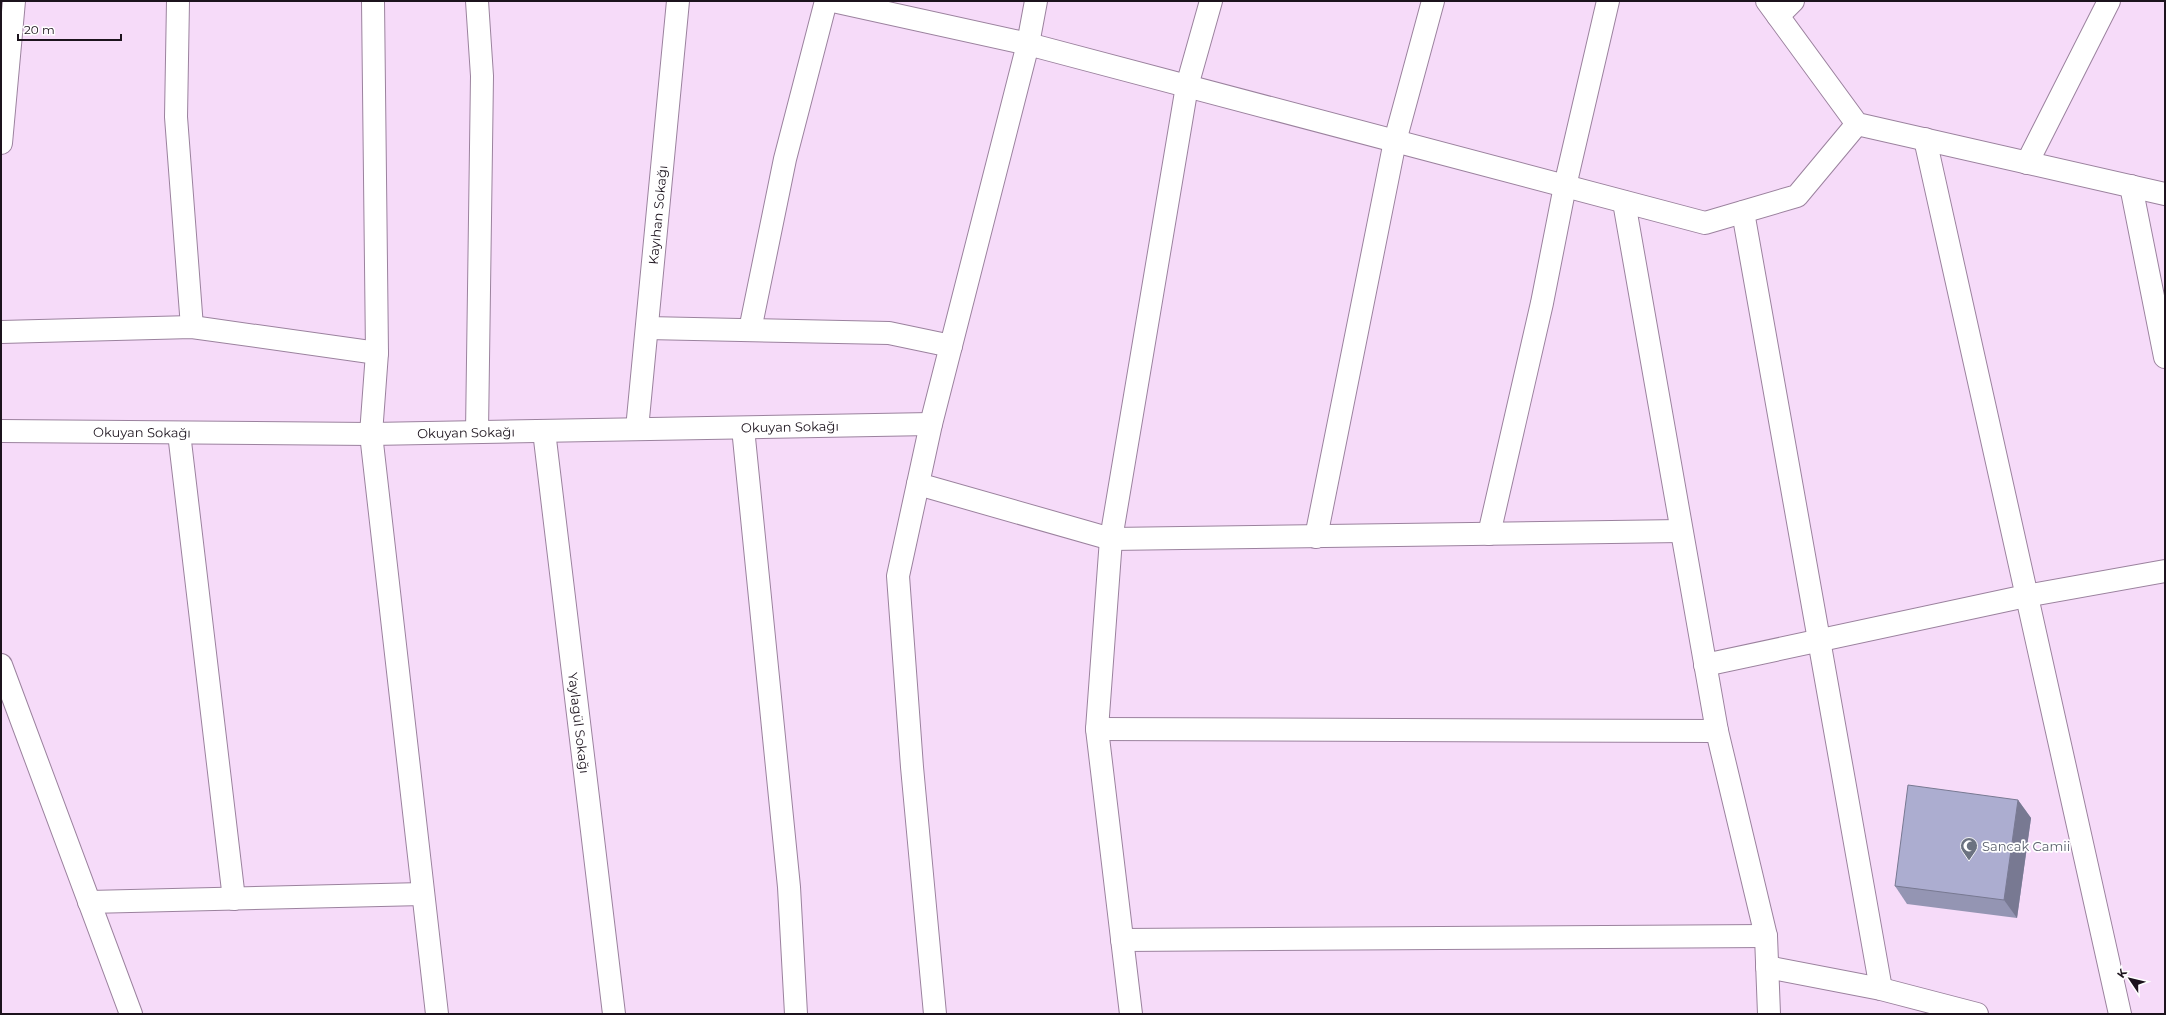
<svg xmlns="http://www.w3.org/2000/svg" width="2166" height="1015" viewBox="0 0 2166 1015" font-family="Montserrat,sans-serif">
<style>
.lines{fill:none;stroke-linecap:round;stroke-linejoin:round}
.minor-casing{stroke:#9b829e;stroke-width:24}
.tertiary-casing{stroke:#9b829e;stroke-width:24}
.minor{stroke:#fff;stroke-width:22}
.tertiary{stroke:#fff;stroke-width:22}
.wall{fill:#9495b3}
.shaded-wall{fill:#787992}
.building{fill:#acadd0;stroke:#787992}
.labels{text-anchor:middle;stroke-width:3.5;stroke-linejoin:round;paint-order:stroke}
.street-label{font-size:13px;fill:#1c131d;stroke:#fff}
.worship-label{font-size:13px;fill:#5b616d;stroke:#fff;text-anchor:start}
</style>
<rect width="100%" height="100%" fill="#f6dbf9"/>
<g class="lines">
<defs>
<g id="minor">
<path d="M178,1L176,117L192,327"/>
<path d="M373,1L377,353L371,434L437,1014"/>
<path d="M477,1L482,76L477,432"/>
<path d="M833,1L1028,44L1705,223L1797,196L1857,124"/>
<path d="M1778,16L1793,1"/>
<path d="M1925,139L2120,1014"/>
<path d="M1,143L14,1"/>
<path d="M2027,163L2109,1"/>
<path d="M2131,186L2165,357"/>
<path d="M1624,202L1717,731L1766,936L1769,1014"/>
<path d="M1743,212L1881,989"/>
<path d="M647,328L889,333L951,346"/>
<path d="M750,330L785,159L826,1"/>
<path d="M1,332L192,327L377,353"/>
<path d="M743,428L789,887L796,1014"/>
<path id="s1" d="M637,429L678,1"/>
<path id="s2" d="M1,431L371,434L931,424"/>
<path id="s3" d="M544,431L614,1014"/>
<path d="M179,433L234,899"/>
<path d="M918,484L1111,539L1681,531"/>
<path d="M1489,534L1542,303L1565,186L1608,1"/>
<path d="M1316,537L1395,141L1433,1"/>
<path d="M1,665L131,1014"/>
<path d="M1705,665L2026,596L2165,571"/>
<path d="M1097,729L1717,731"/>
<path d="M89,902L423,894"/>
<path d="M1122,940L1766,936"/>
<path d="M1767,967L1881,989L1977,1014"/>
<path d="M935,1014L912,767L898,576L931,424L1028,44L1036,1"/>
<path d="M1131,1014L1097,729L1111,539L1187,86L1211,1"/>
</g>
<path id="tertiary" d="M1767,1L1857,124L2165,194"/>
</defs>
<!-- minor casing -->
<use href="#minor" class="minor-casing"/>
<!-- tertiary casing -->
<use href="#tertiary" class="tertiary-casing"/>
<!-- minor -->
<use href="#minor" class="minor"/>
<!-- tertiary -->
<use href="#tertiary" class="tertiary"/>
</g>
<!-- wall -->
<path class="wall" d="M2018,800L2031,818L2017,918L1907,904L1895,886Z"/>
<!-- shaded-wall -->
<path class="shaded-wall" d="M2018,800L2031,818L2017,918L2004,900Z"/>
<!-- building -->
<path class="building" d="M1908,785L2018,800L2004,900L1895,886Z"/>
<!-- icons -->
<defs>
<symbol id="mosque-pin" viewBox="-11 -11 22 30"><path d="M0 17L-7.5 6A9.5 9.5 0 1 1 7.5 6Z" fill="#6b7280" stroke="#fff"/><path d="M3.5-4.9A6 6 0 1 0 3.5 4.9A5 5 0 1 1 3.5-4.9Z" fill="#fff"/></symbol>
</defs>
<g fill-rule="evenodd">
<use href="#mosque-pin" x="1959" y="836" width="20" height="27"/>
</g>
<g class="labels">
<!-- street labels -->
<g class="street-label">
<text dy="5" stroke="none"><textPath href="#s1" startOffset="215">Kayıhan Sokağı</textPath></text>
<text dy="5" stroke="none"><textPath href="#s2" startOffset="789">Okuyan Sokağı</textPath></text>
<text dy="5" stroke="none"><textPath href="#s2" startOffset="141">Okuyan Sokağı</textPath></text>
<text dy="5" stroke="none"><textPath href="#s2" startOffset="465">Okuyan Sokağı</textPath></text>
<text dy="5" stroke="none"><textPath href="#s3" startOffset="294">Yaylagül Sokağı</textPath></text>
</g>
<!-- worship labels -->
<g class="worship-label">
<text x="1982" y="851">Sancak Camii</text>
</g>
</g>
<!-- border -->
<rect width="2166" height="1015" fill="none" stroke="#1c131d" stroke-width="4"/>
<!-- north arrow -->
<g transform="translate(2130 979) rotate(305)" stroke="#ffffff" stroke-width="3" paint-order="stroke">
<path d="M0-3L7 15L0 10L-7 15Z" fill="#1c131d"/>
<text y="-6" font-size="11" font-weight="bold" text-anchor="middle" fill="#1c131d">K</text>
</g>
<!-- scale -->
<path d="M18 34v6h103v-6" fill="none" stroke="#1c131d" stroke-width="2"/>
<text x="24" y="34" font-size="12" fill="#1c131d" stroke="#ffffff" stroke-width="3" paint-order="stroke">20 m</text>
</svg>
